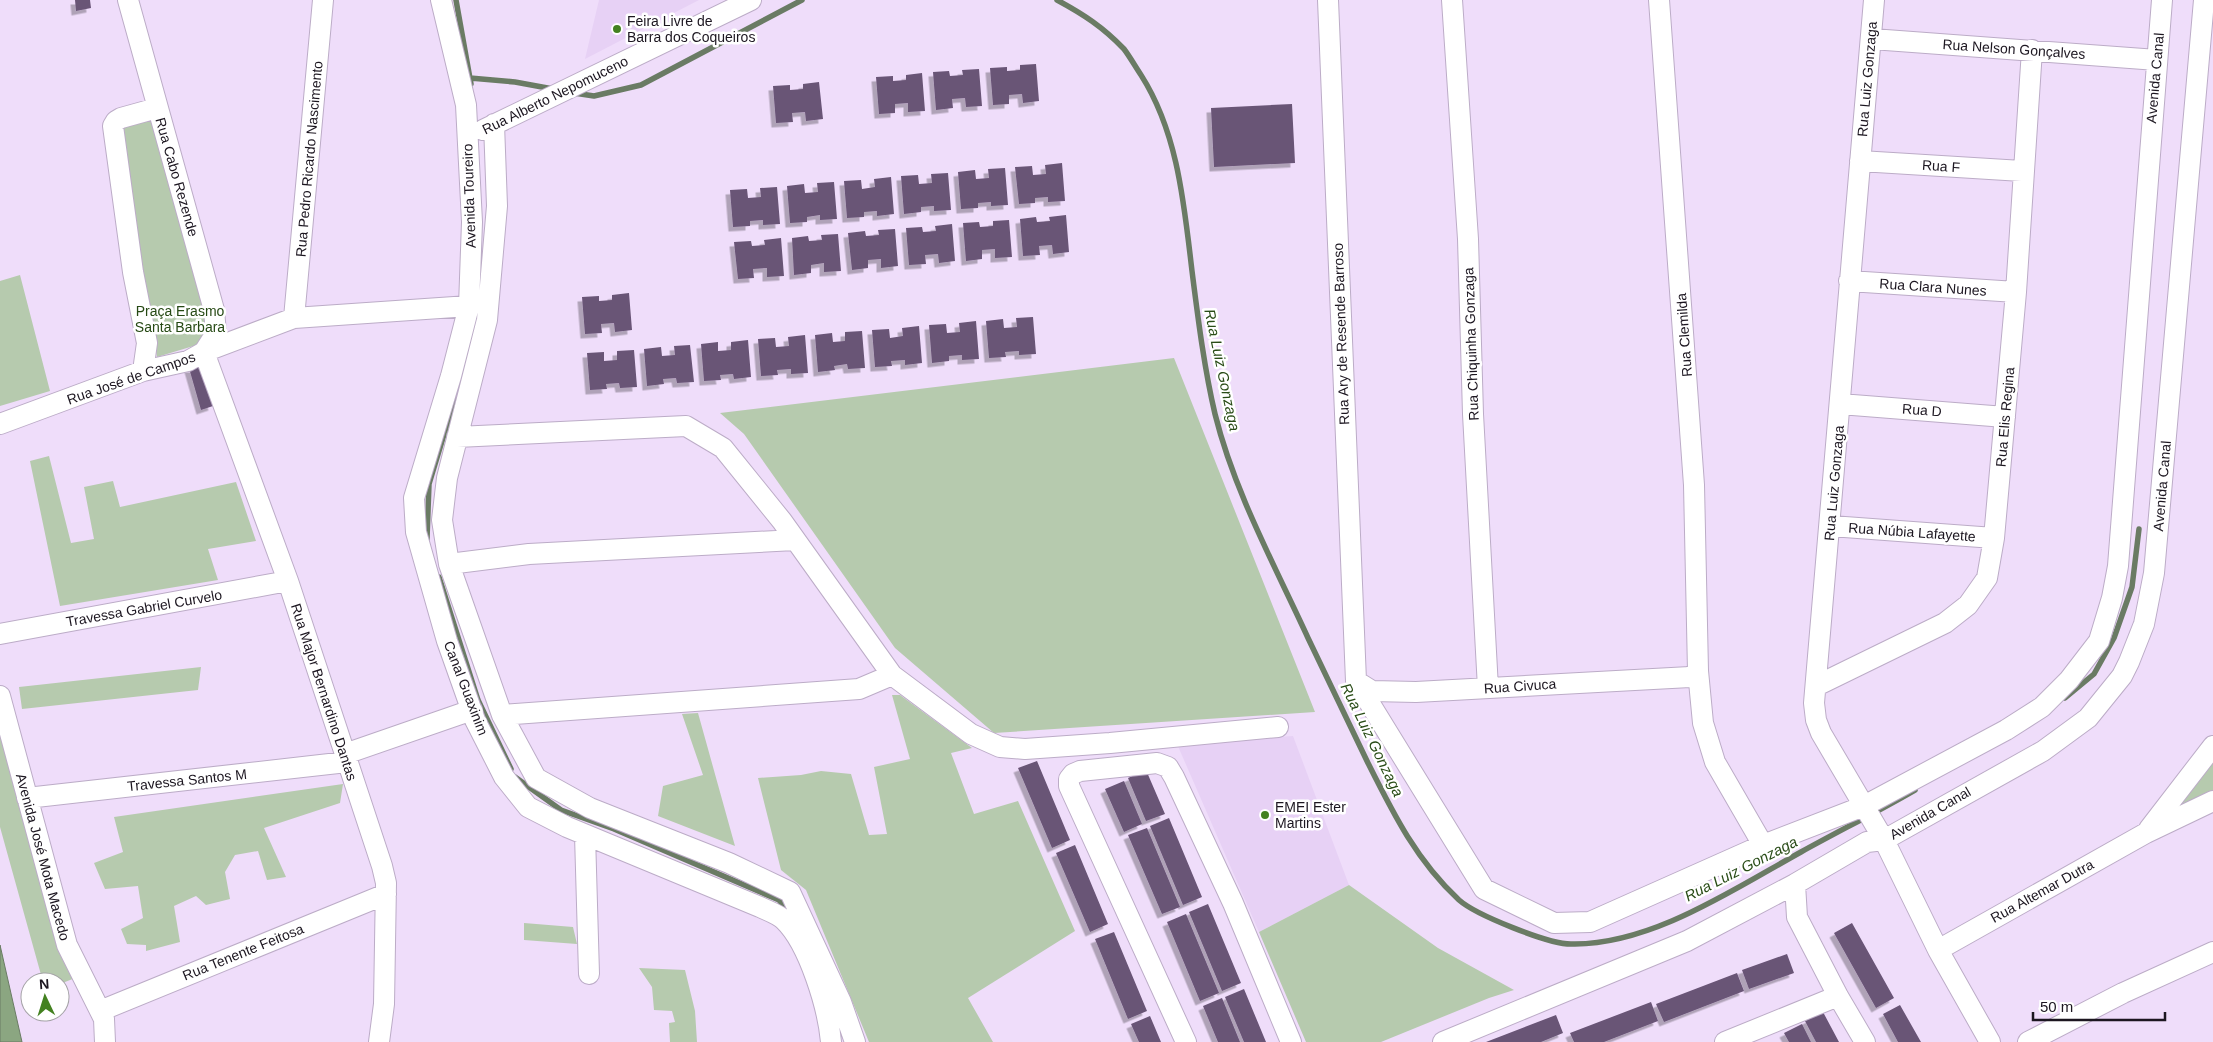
<svg xmlns="http://www.w3.org/2000/svg" width="2213" height="1042" viewBox="0 0 2213 1042" font-family="Arial,sans-serif">
<style>
.built{fill:#e7d1f5}
.green{fill:#b6caae}
.water{fill:#8ba681;stroke:#6a7b64}
.lines{fill:none;stroke-linecap:round;stroke-linejoin:round}
.stream{stroke:#6a7b64;stroke-width:5.5}
.building{fill:#695476;filter:url(#shadow)}
.minor-casing{stroke:#bcacc7;stroke-width:22}
.minor{stroke:#fff;stroke-width:20}
.poi-dot{fill:#438120;stroke:#fff;stroke-width:2}
.labels{text-anchor:middle;stroke-width:5;stroke-linejoin:round;paint-order:stroke}
.poi-label{font-size:14px;fill:#1c1620;stroke:#fff;text-anchor:start}
.street-label{font-size:14px;fill:#1c1620;stroke:#fff}
.park-label{font-size:14px;fill:#264914;stroke:#fff}
.water-label{font-size:15px;font-style:italic;fill:#294c17;stroke:#fff}
</style>
<defs>
<filter id="shadow"><feDropShadow dx="-4.5" dy="4.5" stdDeviation="0" flood-color="#0004"/></filter>
</defs>
<rect width="100%" height="100%" fill="#efddfa"/>
<!-- built -->
<path class="built" d="M599,0H699L585,59Z
M1293,736L1349,885L1259,932L1177,744Z"/>
<!-- green -->
<path class="green" d="M154,114L209,316L210,341L157,357L119,127Z
M20,275L50,391L0,406V281Z
M1174,358L1315,712L994,733L895,648L744,434L720,413Z
M49,456L71,543L94,539L84,487L113,481L120,507L236,482L256,541L208,549L218,580L60,606L30,461Z
M201,667L198,690L22,709L19,687Z
M892,695H900L972,748L951,753L974,814L1018,801L1075,931L968,998L993,1042H869L806,890L781,870L758,778L801,775L821,771L851,774L869,835L887,834L874,767L910,759Z
M0,701L75,978L60,984V982H43L0,827Z
M698,713L735,846L658,816L663,786L703,775L682,714Z
M2213,760V793L2174,809Z
M343,784L340,803L264,828L286,877L267,880L258,851L235,855L225,872L230,899L206,905L196,896L174,906L180,942L146,951V945L127,944L121,929L143,918L138,886L105,889L94,863L123,852L114,817Z
M1349,885L1438,948L1514,990L1489,998L1381,1042H1306L1259,932Z
M524,923L573,927L577,944L524,940Z
M639,968L685,970L695,1011L697,1042H670L669,1023L675,1022L672,1011L654,1010L652,987Z"/>
<!-- water -->
<path class="water" d="M0,945L22,1042H0Z"/>
<g class="lines">
<!-- stream -->
<path class="stream" d="M456,0L471,84
M1057,0C1083,14 1103,27 1124,49C1130,57 1135,66 1141,75C1178,133 1184,204 1192,271C1198,318 1204,367 1215,414C1234,491 1275,566 1308,638C1328,679 1347,720 1367,761C1393,813 1416,860 1459,900C1476,915 1548,944 1571,944C1650,946 1734,889 1801,852C1839,831 1877,812 1915,790
M470,78L515,82L553,89
M574,93L594,96L641,85L802,0
M427,539L429,484L456,395
M439,577L478,700L511,769
M2065,698L2094,674L2114,638L2132,587L2139,529
M515,777L561,810L614,829L779,900L791,915"/>
</g>
<!-- building -->
<path class="building" d="M75,0H90L91,8L76,11Z
M1036,64L1039,101L1023,103L1022,94L1009,95V104L993,105L990,68L1007,67V71L1020,70V65Z
M979,69L982,106L966,107L965,98L952,99L953,108L936,110L933,72L949,71L950,76L963,75L962,70Z
M922,73L925,111L908,112V103L895,104V113L879,114L876,77L893,76V81L906,80V75Z
M819,82L823,119L806,121L805,112L792,113L793,122L776,123L773,86L790,85V90L803,89V84Z
M1292,104L1295,163L1214,167L1211,108Z
M1062,163L1065,201L1048,202V197L1035,198V203L1019,204L1015,167L1032,166L1033,175L1046,174L1045,165Z
M1005,168L1008,205L991,206V202L978,203V208L961,209L958,172L975,170L976,179L989,178L988,169Z
M948,173L951,210L934,211V206L921,207V212L904,214L901,176L918,175L919,184L932,183L931,174Z
M891,177L894,214L877,216V211L864,212V217L847,218L844,181L861,180L862,189L875,187L874,179Z
M834,182L837,219L820,220V215L807,217V222L790,223L787,186L804,184L805,193L818,192L817,183Z
M777,187L780,224L763,225V220L750,221V226L733,227L730,190L747,189L748,198L761,197L760,188Z
M1066,215L1069,252L1053,254L1052,245L1039,246L1040,255L1023,256L1020,219L1036,217L1037,222L1050,221L1049,217Z
M1009,220L1012,257L995,258V249L982,250V259L966,261L963,223L979,222L980,227L993,226V221Z
M952,224L955,261L939,263L938,254L925,255L926,264L909,265L906,228L922,227L923,232L936,231L935,226Z
M895,229L898,266L881,268V259L868,260V268L852,270L848,233L865,231L866,236L879,235L878,230Z
M838,234L841,271L824,272V263L811,265V273L794,275L792,238L808,236L809,241L822,240L821,235Z
M781,238L784,276L767,277V268L753,269L754,278L738,279L734,242L751,241L752,246L765,245L764,240Z
M629,293L632,330L615,332L614,323L601,324L602,333L585,334L582,297L599,296V301L612,300V295Z
M1033,317L1036,354L1019,355V351L1005,352L1006,357L989,358L986,321L1003,319L1004,328L1017,327L1016,318Z
M976,321L979,359L962,360V355L949,356V361L932,363L929,325L946,324L947,333L960,332L959,323Z
M919,326L922,363L905,365V360L891,361L892,366L875,367L872,330L889,329L890,338L903,336L902,328Z
M862,331L865,368L848,369L847,364L834,366L835,370L818,372L815,335L832,333L833,342L845,341V332Z
M805,335L808,373L791,374V369L777,370L778,375L761,376L758,339L775,338L776,347L789,346L788,337Z
M748,340L751,377L734,379L733,374L720,375L721,380L704,381L701,344L718,342V351L731,350V342Z
M690,345L694,382L677,383L676,378L663,379L664,384L647,386L644,349L661,347L662,356L675,355L674,346Z
M634,350L637,387L620,388L619,383L606,384L607,389L590,390L587,353L604,352V361L617,360V351Z
M189,368H200L213,406L201,410Z
M1037,761L1070,840L1052,848L1018,768Z
M1146,770L1165,814L1146,821L1128,778Z
M1124,781L1142,824L1124,832L1105,789Z
M1169,818L1202,897L1183,905L1150,826Z
M1147,828L1180,907L1162,914L1128,835Z
M1075,845L1108,924L1090,932L1056,853Z
M1208,904L1241,983L1222,991L1189,912Z
M1186,914L1219,993L1200,1001L1167,922Z
M1852,923L1894,998L1876,1008L1834,933Z
M1114,932L1147,1011L1128,1019L1095,939Z
M1787,954L1794,973L1749,989L1742,970Z
M1737,973L1744,991L1664,1022L1656,1004Z
M1244,989L1266,1042H1244L1225,997Z
M1222,998L1240,1042H1218L1203,1006Z
M1651,1002L1658,1021L1604,1042H1574L1570,1033Z
M1900,1005L1921,1042H1898L1883,1014Z
M1823,1012L1839,1042H1816L1805,1021Z
M1556,1015L1563,1033L1541,1042H1486Z
M1150,1016L1161,1042H1139L1131,1024Z
M1802,1024L1811,1042H1789L1784,1033Z"/>
<g class="lines">
<defs>
<path id="minor" d="M128,0L214,310L216,333L204,352L288,581L382,866L386,883L384,1004L379,1042
M441,0L466,105L472,222L469,306L451,376L414,498L416,532L447,641L475,720L504,777L528,807L567,827L760,907C768,911 778,914 784,920C809,944 828,1008 831,1042
M1328,0L1356,681L1372,691L1416,692L1690,677L1698,671
M1452,0L1468,239L1473,414L1488,688
M1659,0L1694,485L1698,671L1703,723L1715,762L1763,845
M1874,0L1814,703L1816,720L1821,733L1884,840L1938,950L1990,1042
M1872,39L2157,60
M494,124L497,206L487,320L447,478L442,520L449,564L502,715L536,778L590,808L729,863L790,892L841,1002L855,1042
M483,130L751,0
M1860,161L2022,171
M1849,281L2016,292
M294,318L323,0
M143,371L147,343L133,272L113,126L116,121L121,118L157,108
M1840,404L2005,417
M0,424L143,371L188,361L204,352L294,318L469,306
M457,437L686,426L723,448L782,521L892,675L971,734L1000,747L1025,749L1110,743L1278,727
M1831,526L1994,538
M449,564L529,554L795,540
M0,634L288,581
M1356,681L1484,889L1554,923L1590,922L1763,845L1864,806L2006,730L2042,707L2069,680L2099,641L2112,598L2118,566L2162,0
M1816,686L1945,623L1968,605L1987,578L1994,538L2016,292L2032,50
M0,696L67,945L104,1019L105,1042
M502,715L859,689L892,675
M345,754L472,710
M27,798L347,762
M2149,829L2213,746
M585,835L589,974
M1795,884L1797,917L1838,996L1865,1042
M1938,950L2146,833L2213,801
M100,1011L386,894
M1186,1042L1069,786V779L1073,774L1080,771L1157,763L1168,767L1174,777L1233,903L1291,1042
M1443,1042L1687,941L1795,884L1867,842L1884,840L2043,751L2088,718L2122,676L2129,662L2144,624L2154,573L2204,0
M1725,1042L1838,996
M2028,1042L2123,993L2213,952"/>
</defs>
<!-- minor casing -->
<use href="#minor" class="minor-casing"/>
<!-- minor -->
<use href="#minor" class="minor"/>
</g>
<!-- markers -->
<g class="poi-dot">
<circle cx="617" cy="29" r="5"/>
<circle cx="1265" cy="815" r="5"/>
</g>
<g class="labels">
<!-- poi labels -->
<g class="poi-label">
<text x="627" y="26">Feira Livre de<tspan x="627" dy="16">Barra dos Coqueiros</tspan></text>
<text x="1275" y="812">EMEI Ester<tspan x="1275" dy="16">Martins</tspan></text>
</g>
<!-- street labels -->
<g class="street-label">
<text transform="translate(2014 49) rotate(4)" y="5">Rua Nelson Gonçalves</text>
<text transform="translate(2155 78) rotate(-85)" y="5">Avenida Canal</text>
<text transform="translate(1867 79) rotate(-85)" y="5">Rua Luiz Gonzaga</text>
<text transform="translate(555 95) rotate(-26)" y="5">Rua Alberto Nepomuceno</text>
<text transform="translate(309 159) rotate(-85)" y="5">Rua Pedro Ricardo Nascimento</text>
<text transform="translate(1941 166) rotate(4)" y="5">Rua F</text>
<text transform="translate(177 177) rotate(74)" y="5">Rua Cabo Rezende</text>
<text transform="translate(469 196) rotate(-92)" y="5">Avenida Toureiro</text>
<text transform="translate(1933 287) rotate(4)" y="5">Rua Clara Nunes</text>
<text transform="translate(1341 334) rotate(-92)" y="5">Rua Ary de Resende Barroso</text>
<text transform="translate(1684 335) rotate(-94)" y="5">Rua Clemilda</text>
<text transform="translate(1471 344) rotate(-92)" y="5">Rua Chiquinha Gonzaga</text>
<text transform="translate(131 378) rotate(-19)" y="5">Rua José de Campos</text>
<text transform="translate(1922 410) rotate(4)" y="5">Rua D</text>
<text transform="translate(2005 417) rotate(-85)" y="5">Rua Elis Regina</text>
<text transform="translate(1834 483) rotate(-85)" y="5">Rua Luiz Gonzaga</text>
<text transform="translate(2162 486) rotate(-85)" y="5">Avenida Canal</text>
<text transform="translate(1912 532) rotate(4)" y="5">Rua Núbia Lafayette</text>
<text transform="translate(144 608) rotate(-10)" y="5">Travessa Gabriel Curvelo</text>
<text transform="translate(1520 686) rotate(-4)" y="5">Rua Civuca</text>
<text transform="translate(466 688) rotate(69)" y="5">Canal Guaxinim</text>
<text transform="translate(324 692) rotate(72)" y="5">Rua Major Bernardino Dantas</text>
<text transform="translate(187 780) rotate(-6)" y="5">Travessa Santos M</text>
<text transform="translate(1930 813) rotate(-30)" y="5">Avenida Canal</text>
<text transform="translate(43 857) rotate(75)" y="5">Avenida José Mota Macedo</text>
<text transform="translate(2042 891) rotate(-29)" y="5">Rua Altemar Dutra</text>
<text transform="translate(243 952) rotate(-22)" y="5">Rua Tenente Feitosa</text>
</g>
<!-- park labels -->
<g class="park-label">
<text x="180" y="316">Praça Erasmo<tspan x="180" dy="16">Santa Barbara</tspan></text>
</g>
<!-- water labels -->
<g class="water-label">
<text transform="translate(1222 370) rotate(78)" y="5">Rua Luiz Gonzaga</text>
<text transform="translate(1372 740) rotate(64)" y="5">Rua Luiz Gonzaga</text>
<text transform="translate(1741 869) rotate(-27)" y="5">Rua Luiz Gonzaga</text>
</g>
</g>
<!-- north arrow -->
<g transform="translate(45 997) rotate(356)"><circle r="24" fill="#ffffff" stroke="#a4a2a6"/>
<path d="M0-4L9 19L0 12L-9 19Z" fill="#438120"/>
<text y="-8" font-size="14" font-weight="bold" text-anchor="middle" fill="#1c1620">N</text>
</g>
<!-- scale -->
<path d="M2033 1012v8h132v-8" fill="none" stroke="#1c1620" stroke-width="2.5"/>
<text x="2040" y="1012" font-size="15" fill="#1c1620" stroke="#ffffff" stroke-width="4" paint-order="stroke">50 m</text>
</svg>
